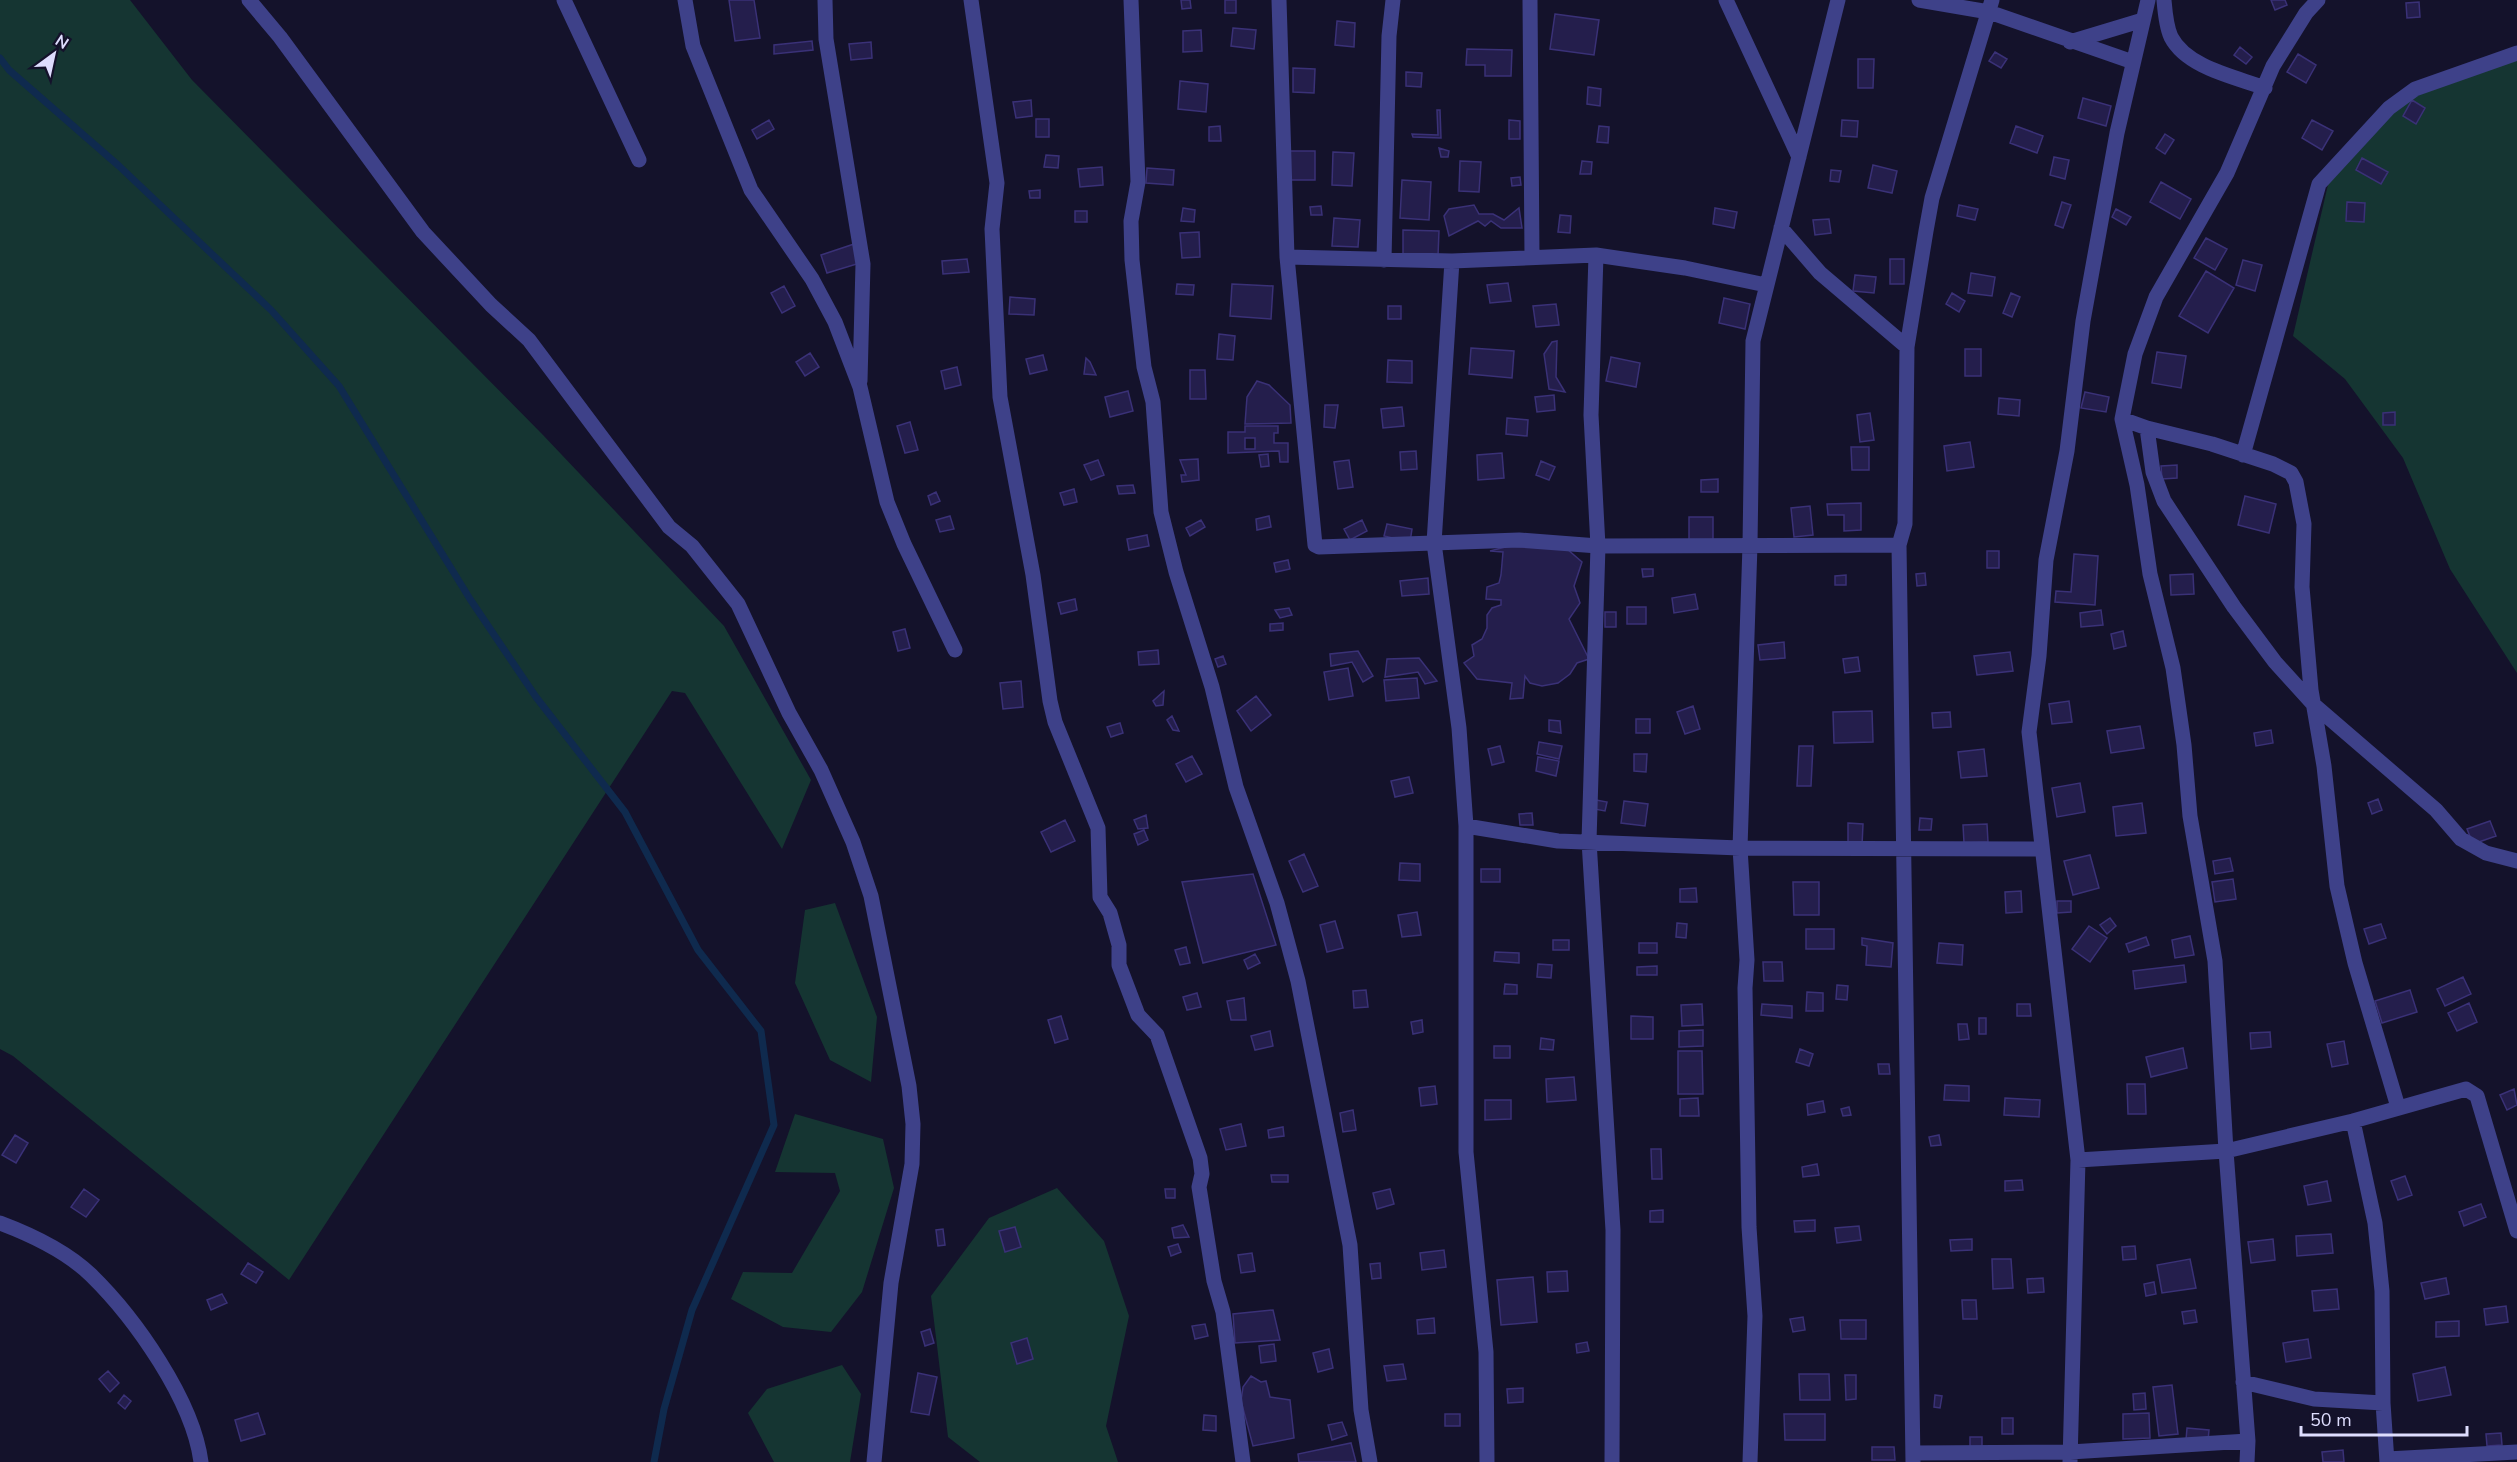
<svg xmlns="http://www.w3.org/2000/svg" width="2517" height="1462" viewBox="0 0 2517 1462" font-family="'Nunito Sans',sans-serif">
<style>
.green{fill:#153532}
.lines{fill:none;stroke-linecap:round;stroke-linejoin:round}
.stream{stroke:#0f2a4e;stroke-width:7}
.building{fill:#241e4c;stroke:#3a3177;stroke-width:1.5;fill-rule:evenodd}
.minor{stroke:#3e4189;stroke-width:15}
</style>
<rect width="100%" height="100%" fill="#14122b"/>
<!-- green -->
<path class="green" d="M0,0H130L192,80L543,435L724,626L811,780L782,849L685,693L672,691L289,1280L13,1056L0,1049Z
M2517,58V673L2450,569L2403,458L2345,379L2293,336L2330,176L2369,131L2438,76Z
M835,903L877,1017L871,1082L830,1060L795,983L805,910Z
M795,1114L883,1139L894,1188L862,1292L831,1332L783,1327L731,1299L743,1272L792,1273L840,1191L835,1173L775,1172Z
M1057,1188L1104,1241L1129,1316L1106,1426L1118,1462H980L948,1437L931,1296L989,1218Z
M842,1365L861,1394L850,1462H774L748,1413L767,1389Z"/>
<g class="lines">
<!-- stream -->
<path class="stream" d="M0,58L9,70L119,166L271,310L339,386L470,599L536,697L625,812L698,950L761,1031L774,1125L692,1310L664,1409L654,1462"/>
</g>
<!-- building -->
<path class="building" d="M729,0H754L760,38L735,41Z
M1181,0H1190L1191,8L1182,9Z
M1225,0H1236V13H1225Z
M2271,0H2285L2287,5L2275,10Z
M2419,2L2420,17L2407,18L2406,3Z
M1555,14L1599,20L1594,55L1550,49Z
M1337,21L1355,23L1354,47L1335,45Z
M1233,28L1256,30L1254,49L1231,46Z
M1201,30L1202,51L1183,52V31Z
M812,41L813,50L774,54V45Z
M871,42L872,58L851,60L849,44Z
M2240,47L2252,57L2246,64L2234,55Z
M1467,49L1512,50L1511,76H1485V65H1466Z
M1995,52L2007,59L2001,68L1989,61Z
M2298,54L2316,65L2306,83L2287,72Z
M1858,59H1874L1873,88H1858Z
M1293,68L1315,69L1314,93L1293,92Z
M1406,72L1422,73L1421,87L1406,86Z
M1180,81L1208,84L1206,112L1178,109Z
M1588,87L1601,89L1600,106L1587,104Z
M2083,98L2111,106L2106,126L2078,118Z
M1031,100L1032,116L1016,118L1013,102Z
M2412,100L2425,108L2416,124L2403,116Z
M1437,110H1440L1441,138L1413,137L1412,134L1438,135Z
M1036,119H1049V137H1036Z
M769,120L774,129L757,139L752,130Z
M1509,120L1520,121V139H1509Z
M1842,120L1858,121L1857,137L1841,136Z
M2312,120L2333,131L2322,150L2302,138Z
M1220,126L1221,141H1209V127Z
M1599,126L1609,127L1608,143L1597,142Z
M2016,126L2043,136L2037,153L2010,143Z
M2165,134L2174,140L2165,154L2156,148Z
M1439,148L1449,151L1448,157H1441Z
M1289,151H1315V180H1290Z
M1333,152L1354,153L1352,186L1332,185Z
M1046,155L1059,156L1058,168L1044,167Z
M2054,157L2069,160L2065,179L2050,175Z
M2362,158L2388,172L2381,184L2356,170Z
M1460,161L1481,162L1479,192L1459,191Z
M1582,161L1592,162L1591,174H1580Z
M1873,165L1897,171L1892,193L1868,188Z
M1102,167L1103,185L1080,187L1078,169Z
M1147,168L1174,170L1173,185L1146,183Z
M1831,170L1841,171L1839,182L1830,181Z
M1520,177L1521,185L1512,186L1511,178Z
M1402,180L1431,182L1429,220L1400,218Z
M2161,182L2191,199L2180,219L2150,202Z
M1040,190V198H1030L1029,191Z
M2062,202L2071,205L2063,228L2055,225Z
M2347,202L2365,203L2364,222L2346,221Z
M1474,205L1479,214H1493L1504,220L1519,208L1522,228H1501L1491,221L1485,226L1478,221L1449,236L1444,216L1449,209Z
M1959,205L1978,209L1975,220L1957,216Z
M1321,206L1322,215H1311L1310,207Z
M1183,208L1195,210L1194,222L1181,221Z
M1715,208L1737,212L1734,228L1713,224Z
M2116,209L2131,217L2126,225L2112,217Z
M1075,211H1087V222H1075Z
M1560,215L1571,216L1570,233L1558,232Z
M1334,218L1360,220L1358,247L1332,246Z
M1829,219L1831,233L1815,235L1813,220Z
M1403,230L1439,231L1438,256L1403,255Z
M1199,232L1200,257L1182,258L1180,233Z
M2206,238L2227,249L2215,270L2194,258Z
M854,244L860,263L827,273L821,255Z
M967,259L969,272L943,274L942,261Z
M1890,259H1904V284H1890Z
M2243,260L2262,265L2255,291L2236,285Z
M2206,271L2234,288L2208,333L2179,316Z
M1971,273L1995,277L1992,296L1968,293Z
M1855,275L1876,277L1874,293L1853,291Z
M1508,283L1511,301L1490,303L1487,285Z
M1177,284L1194,285L1193,295L1176,294Z
M1232,284L1273,286L1271,319L1230,316Z
M784,286L795,306L782,313L771,293Z
M1952,293L1965,301L1959,312L1946,304Z
M2011,293L2020,297L2012,317L2003,313Z
M1010,297L1035,299L1034,315L1009,314Z
M1724,298L1750,304L1745,329L1719,323Z
M1556,304L1559,325L1536,327L1533,306Z
M1388,306H1401V319H1388Z
M1219,334L1235,336L1233,360L1217,359Z
M1557,341L1556,377L1565,392L1549,389L1544,354L1552,342Z
M1471,348L1514,351L1512,378L1469,374Z
M1965,349H1981V376H1965Z
M2157,352L2186,356L2181,388L2152,383Z
M810,353L819,367L805,376L796,362Z
M1043,355L1047,370L1030,374L1026,359Z
M1611,357L1640,363L1636,387L1606,381Z
M1086,358L1090,362L1096,375L1084,374Z
M1388,360L1412,361V383L1387,382Z
M957,367L961,385L945,389L941,371Z
M1190,370H1205L1206,399H1190Z
M1257,381L1269,385L1290,405L1291,423L1245,424L1247,397Z
M1128,391L1133,411L1110,417L1105,397Z
M2085,392L2109,397L2106,412L2081,408Z
M1554,395L1555,410L1537,412L1535,397Z
M1999,398L2020,400L2019,416L1998,414Z
M1325,405H1338L1335,428L1324,427Z
M1402,407L1404,426L1383,428L1381,409Z
M2395,412V425H2383V413Z
M1870,413L1874,440L1860,442L1857,415Z
M1507,418L1528,420L1527,436L1506,434Z
M910,422L918,450L905,453L897,426Z
M1245,426H1278V433H1274V443H1288V462H1280L1279,451L1228,453V432H1245ZM1245,438H1255V449H1245Z
M1970,442L1974,467L1947,471L1944,446Z
M1851,447H1869V470H1852Z
M1416,451L1417,469L1401,470L1400,452Z
M1502,453L1504,478L1478,480L1477,455Z
M1268,454L1269,466L1261,467L1259,455Z
M1198,459L1199,480L1182,482L1181,475H1186L1180,460Z
M1098,460L1104,475L1091,480L1084,465Z
M1349,460L1353,487L1338,489L1334,462Z
M1541,461L1555,467L1549,480L1536,475Z
M2177,465V478L2162,479L2161,466Z
M1718,479V492H1701V480Z
M1133,485L1135,493L1119,494L1117,486Z
M1074,489L1077,502L1064,505L1060,493Z
M936,492L940,501L931,505L928,496Z
M2245,496L2276,504L2269,533L2238,525Z
M1861,503V530L1844,531V515H1828L1827,504Z
M1810,506L1813,535L1794,537L1791,508Z
M950,516L954,529L940,532L936,520Z
M1269,516L1271,527L1257,530L1256,519Z
M1689,517H1713V540H1689Z
M1201,520L1205,527L1190,536L1186,528Z
M1362,520L1367,531L1350,540L1344,529Z
M1387,524L1412,529L1410,542L1384,536Z
M1147,535L1149,546L1129,550L1127,539Z
M1509,546L1567,549L1582,562L1574,586L1580,603L1569,619L1589,659L1577,663L1570,674L1558,683L1542,686L1530,683L1525,676L1523,698L1510,699L1512,683L1477,679L1464,663L1474,656L1472,645L1482,639L1487,628V615L1492,608L1501,605V600L1486,599L1487,587L1499,583L1501,575L1503,552L1490,551Z
M1987,551H1999V568H1987Z
M2074,554L2098,556L2095,605L2055,602L2056,591L2071,592Z
M1288,560L1290,569L1276,572L1274,563Z
M1642,569H1653V576L1643,577Z
M1925,573L1926,585L1917,586L1916,574Z
M2193,574L2194,594L2171,595L2170,575Z
M1846,575V585H1835V576Z
M1428,578L1429,594L1402,596L1400,581Z
M1695,594L1698,609L1674,613L1672,598Z
M1075,599L1077,610L1061,614L1058,603Z
M1627,607H1646V624H1627Z
M1289,608L1292,615L1280,618L1275,610Z
M2101,610L2103,625L2081,627L2080,613Z
M1605,612H1616V627H1605Z
M1283,623V630L1270,631V624Z
M905,629L910,648L898,651L893,632Z
M2123,631L2126,646L2114,649L2111,634Z
M1784,642L1785,658L1760,660L1758,645Z
M1158,650L1159,664L1139,665L1138,652Z
M1358,651L1373,676L1363,682L1352,662L1331,666L1330,654Z
M2010,652L2013,671L1977,675L1974,656Z
M1223,656L1226,664L1218,667L1215,659Z
M1858,657L1860,671L1845,673L1843,659Z
M1419,658L1437,681L1425,684L1418,672L1385,677L1387,659Z
M1348,668L1353,696L1329,700L1324,672Z
M1417,678L1419,698L1386,701L1384,680Z
M1021,681L1023,707L1003,709L1000,683Z
M1164,691L1163,705L1156,706L1153,701Z
M1256,696L1271,715L1251,731L1237,711Z
M2069,701L2072,722L2052,724L2049,704Z
M1693,706L1700,729L1685,734L1677,712Z
M1872,711L1873,742L1834,743L1833,712Z
M1950,712L1951,727L1933,728L1932,713Z
M1172,716L1179,731L1173,730L1167,720Z
M1636,719H1650V733H1636Z
M1549,720L1560,721L1561,733L1549,731Z
M1120,723L1123,733L1111,737L1107,727Z
M2140,726L2144,748L2111,753L2107,731Z
M2271,730L2273,743L2256,746L2254,733Z
M1539,742L1562,746L1559,759L1537,754Z
M1500,746L1504,762L1492,765L1488,749Z
M1799,746H1813L1811,786H1797Z
M1984,749L1987,776L1961,778L1958,752Z
M1634,754H1647L1646,772L1634,771Z
M1192,756L1202,774L1186,782L1176,764Z
M1538,757L1559,761L1556,776L1536,771Z
M1409,777L1413,793L1395,797L1391,781Z
M2080,783L2085,812L2057,817L2052,788Z
M2378,799L2382,810L2372,814L2368,803Z
M1596,800L1607,802L1605,811L1594,809Z
M1624,801L1648,804L1645,826L1621,823Z
M2142,803L2146,833L2116,836L2113,807Z
M1532,813L1533,825H1520L1519,814Z
M1146,815L1148,828L1138,829L1134,820Z
M1920,818L1932,819L1931,830H1919Z
M1065,820L1075,841L1051,852L1041,832Z
M2490,821L2496,836L2473,844L2467,829Z
M1848,823L1863,824L1862,846L1848,845Z
M1987,824L1988,842L1964,843L1963,825Z
M1144,830L1148,840L1138,845L1134,834Z
M1304,854L1318,886L1303,892L1289,861Z
M2090,855L2099,888L2073,895L2064,861Z
M2230,858L2233,871L2215,874L2213,861Z
M1400,863L1420,864V881L1399,880Z
M1481,869H1500V882H1481Z
M1253,874L1276,945L1203,963L1182,882Z
M2233,879L2236,899L2215,902L2212,882Z
M1793,882H1819V915H1794Z
M1696,888L1697,902H1680V889Z
M2021,891L2022,912L2006,913L2005,892Z
M2057,901H2071V912L2057,913Z
M1417,912L1421,935L1402,937L1398,915Z
M2110,918L2116,926L2107,934L2100,925Z
M1335,921L1343,948L1327,952L1320,925Z
M1677,923L1687,924L1686,938L1676,937Z
M2381,924L2386,938L2369,944L2364,929Z
M2089,926L2107,938L2090,962L2072,949Z
M1806,929H1834V949H1806Z
M2190,936L2194,955L2175,958L2172,940Z
M2146,937L2149,945L2129,952L2126,944Z
M1862,938L1893,943L1891,967L1866,965L1867,946L1862,945Z
M1553,940H1569V950H1553Z
M1639,943H1657V953H1639Z
M1939,943L1963,945L1962,965L1937,963Z
M1186,947L1190,963L1180,965L1175,950Z
M1495,952L1519,953V963L1494,961Z
M1255,954L1260,963L1248,969L1244,960Z
M1763,962H1782L1783,981H1764Z
M1538,964L1552,965L1551,978L1537,977Z
M2184,965L2186,982L2135,989L2133,971Z
M1657,966V975H1637V967Z
M2463,977L2471,994L2445,1006L2437,989Z
M1505,984L1517,985V994H1504Z
M1837,985L1848,986L1847,1000L1836,999Z
M1366,990L1368,1007L1354,1008L1353,991Z
M2410,990L2417,1012L2382,1023L2375,1001Z
M1807,992L1823,993V1011H1806Z
M1197,993L1201,1007L1187,1010L1183,997Z
M1244,998L1246,1020H1231L1227,1001Z
M2469,1003L2477,1022L2457,1031L2448,1013Z
M1702,1004L1703,1025L1682,1026L1681,1005Z
M1762,1004L1792,1006V1018L1761,1015Z
M2017,1004H2030L2031,1016H2017Z
M1061,1016L1068,1039L1055,1043L1048,1020Z
M1631,1016L1653,1017V1039H1631Z
M1979,1018H1986V1034H1979Z
M1422,1020L1423,1032L1413,1034L1411,1022Z
M1958,1024H1967L1969,1039L1959,1040Z
M1703,1030V1046L1679,1047V1031Z
M1270,1031L1273,1046L1255,1050L1251,1036Z
M2270,1032L2271,1047L2251,1049L2250,1033Z
M1541,1038L1554,1040L1553,1050L1540,1049Z
M2344,1041L2348,1064L2332,1067L2327,1044Z
M1494,1046H1510V1058H1494Z
M2183,1048L2187,1068L2151,1077L2146,1057Z
M1800,1049L1813,1054L1809,1066L1796,1062Z
M1678,1051H1702L1703,1094H1678Z
M1878,1064H1889L1890,1074H1879Z
M1574,1077L1576,1100L1547,1102L1546,1079Z
M2127,1084H2145L2146,1114H2128Z
M1945,1085L1969,1086V1101L1944,1100Z
M1435,1086L1437,1104L1421,1106L1419,1088Z
M2514,1089L2517,1105L2507,1110L2500,1095Z
M1698,1098L1699,1116H1680V1099Z
M2005,1098L2040,1100L2039,1117L2004,1115Z
M1485,1100H1511V1119L1485,1120Z
M1823,1101L1825,1112L1808,1115L1807,1104Z
M1849,1107L1851,1115L1843,1116L1841,1109Z
M1353,1110L1356,1130L1343,1132L1340,1113Z
M1241,1124L1246,1146L1226,1150L1220,1129Z
M1283,1127L1284,1136L1269,1138L1268,1130Z
M15,1135L28,1143L16,1163L2,1155Z
M1939,1135L1941,1145L1931,1146L1929,1137Z
M1651,1149H1661L1662,1179H1652Z
M1817,1164L1819,1175L1803,1177L1802,1167Z
M1271,1175H1288V1182H1272Z
M2405,1176L2412,1195L2398,1200L2391,1181Z
M2022,1180L2023,1190L2005,1191V1181Z
M2327,1181L2331,1201L2308,1205L2304,1186Z
M84,1189L99,1200L86,1217L71,1207Z
M1165,1189H1175V1198H1166Z
M1390,1189L1394,1204L1377,1209L1373,1193Z
M2481,1204L2486,1217L2464,1226L2459,1212Z
M1663,1210V1222H1650V1211Z
M1815,1220V1231L1795,1232L1794,1221Z
M1183,1225L1189,1237L1174,1238L1172,1228Z
M1859,1226L1861,1240L1837,1243L1835,1228Z
M1015,1227L1021,1247L1005,1252L999,1231Z
M943,1229L945,1245L938,1246L936,1230Z
M2331,1234L2333,1253L2297,1256L2296,1236Z
M1972,1239V1250L1951,1251L1950,1240Z
M2273,1239L2275,1260L2251,1263L2248,1242Z
M1178,1244L1181,1252L1171,1256L1168,1247Z
M2135,1246L2136,1259L2123,1260L2122,1247Z
M1444,1250L1446,1267L1422,1270L1420,1253Z
M1252,1253L1255,1271L1241,1273L1238,1255Z
M1992,1259H2011L2013,1288L1993,1289Z
M2190,1259L2196,1288L2162,1293L2157,1265Z
M248,1263L263,1272L256,1283L241,1274Z
M1380,1263L1381,1278L1372,1279L1370,1264Z
M1567,1271L1568,1291L1548,1292L1547,1272Z
M1533,1277L1537,1322L1501,1325L1497,1280Z
M2043,1278L2044,1292L2028,1293L2027,1279Z
M2446,1278L2449,1294L2425,1299L2421,1283Z
M2154,1282L2156,1294L2146,1296L2144,1284Z
M2337,1289L2339,1309L2314,1311L2312,1291Z
M222,1294L227,1303L211,1310L207,1300Z
M1962,1300H1976L1977,1319H1963Z
M2506,1306L2508,1322L2486,1325L2484,1309Z
M1273,1310L1280,1340L1235,1343L1233,1314Z
M2195,1310L2197,1322L2184,1324L2182,1312Z
M1803,1317L1805,1330L1793,1332L1790,1319Z
M1434,1318L1435,1333L1418,1334L1417,1320Z
M1840,1320H1866V1339H1841Z
M2459,1321V1336L2436,1337V1322Z
M1205,1324L1208,1336L1195,1339L1192,1326Z
M930,1329L934,1343L925,1346L921,1332Z
M1027,1338L1033,1359L1017,1364L1011,1343Z
M2308,1339L2311,1358L2286,1362L2283,1343Z
M1587,1342L1589,1351L1577,1353L1576,1344Z
M1274,1344L1276,1361L1261,1363L1259,1346Z
M1329,1349L1333,1368L1318,1372L1313,1353Z
M1403,1364L1406,1379L1387,1381L1384,1366Z
M2445,1367L2451,1395L2418,1401L2413,1374Z
M108,1371L119,1383L110,1392L99,1379Z
M918,1373L937,1377L929,1415L911,1412Z
M1799,1374H1829L1830,1400H1800Z
M1845,1375H1856V1399L1846,1400Z
M1251,1376L1261,1382L1266,1381L1270,1397L1290,1400L1294,1438L1253,1446L1241,1401L1243,1387Z
M2172,1385L2178,1434L2159,1436L2153,1387Z
M1523,1388V1402L1508,1403L1507,1389Z
M2145,1393L2146,1409L2134,1410L2133,1394Z
M124,1395L131,1401L125,1409L118,1403Z
M1935,1395L1942,1396L1940,1408L1934,1407Z
M258,1413L265,1434L241,1441L235,1420Z
M2149,1413L2150,1438L2123,1439V1414Z
M1445,1414H1460V1426H1445Z
M1784,1414H1825V1440H1785Z
M1204,1415L1216,1416V1431L1203,1430Z
M2002,1418H2013V1434H2002Z
M1342,1422L1347,1435L1332,1440L1328,1425Z
M2187,1428L2209,1430L2208,1441L2186,1440Z
M2501,1433L2502,1445L2487,1446L2486,1434Z
M1970,1437H1982V1447H1970Z
M1351,1443L1356,1462H1299L1298,1454Z
M1872,1447H1894L1895,1460H1872Z
M2343,1450L2344,1462H2323L2322,1452Z"/>
<g class="lines">
<!-- minor -->
<path class="minor" d="M249,0L280,37L423,232L491,305L529,340L669,527L692,546L738,604L789,713L821,770L853,842L871,896L909,1086L913,1124L912,1164L891,1283L874,1462
M564,0L639,160
M685,0L693,46L751,190L812,279L835,322L860,387L887,502L904,544L955,650
M825,0L826,39L863,264L860,381
M971,0L997,183L992,229L1000,397L1033,575L1050,701L1055,722L1098,828L1100,897L1110,913L1119,945V965L1138,1015L1157,1035L1200,1158L1202,1174L1199,1187L1214,1281L1223,1312L1243,1462
M1131,0L1138,182L1131,221L1132,260L1144,367L1153,402L1161,512L1176,572L1212,687L1236,787L1277,903L1298,981L1350,1245L1361,1410L1370,1462
M1279,0L1287,257L1315,545L1319,547L1519,540L1598,546L1899,545
M1530,0L1532,256
M1726,0L1799,157
M1919,0L1989,12L2133,62
M2164,0C2165,12 2166,26 2171,37C2187,68 2236,77 2265,88
M2070,42L2143,20
M1781,228L1820,273L1907,347
M1596,255L1591,415L1598,546L1589,841L1613,1230L1612,1462
M1287,257L1452,261L1596,255L1685,268L1766,285
M1384,260L1389,36L1393,0
M1452,261L1434,543L1459,728L1466,826V1152L1486,1352L1487,1462
M2122,419L2147,428L2153,472L2164,501L2234,607L2275,662L2314,705L2436,810L2461,839L2486,853L2517,861
M2147,428L2212,444L2273,464L2291,473L2296,482L2304,524L2302,587L2311,690L2324,766L2337,886L2355,963L2398,1107
M2243,455L2319,184L2389,108L2415,89L2517,53
M1466,826L1558,841L1740,848L2041,849
M2353,1121L2375,1223L2382,1291L2383,1403L2387,1462
M2078,1160L2226,1151L2353,1121L2466,1089L2477,1096L2517,1231
M0,1223C32,1235 66,1251 91,1275C135,1318 193,1400 201,1462
M2243,1382L2314,1399L2383,1403
M1913,1453L2070,1452L2248,1441
M2387,1459L2517,1452
M1750,1462L1755,1316L1749,1227L1745,988L1747,960L1740,848L1750,545L1753,341L1838,0
M1913,1462L1899,545L1905,524L1907,347L1926,231L1932,198L1992,0
M2070,1462L2078,1160L2029,732L2039,656L2046,560L2067,451L2083,321L2117,133L2148,0
M2247,1462L2248,1441L2226,1151L2215,961L2190,816L2184,745L2173,668L2150,574L2137,485L2122,419L2135,354L2156,297L2227,173L2273,66L2306,13L2318,0"/>
</g>
<!-- north arrow -->
<g transform="translate(54 54) rotate(33)" stroke="#14122b" stroke-width="4.5" paint-order="stroke">
<path d="M0-4.5L10 22L0 15L-10 22Z" fill="#deddfe"/>
<text y="-9" font-size="16" font-weight="bold" text-anchor="middle" fill="#deddfe">N</text>
</g>
<!-- scale -->
<path d="M2301 1426v9h166v-9" fill="none" stroke="#deddfe" stroke-width="3"/>
<text x="2310" y="1426" font-size="18" fill="#deddfe" stroke="#14122b" stroke-width="4.5" paint-order="stroke">50 m</text>
</svg>
